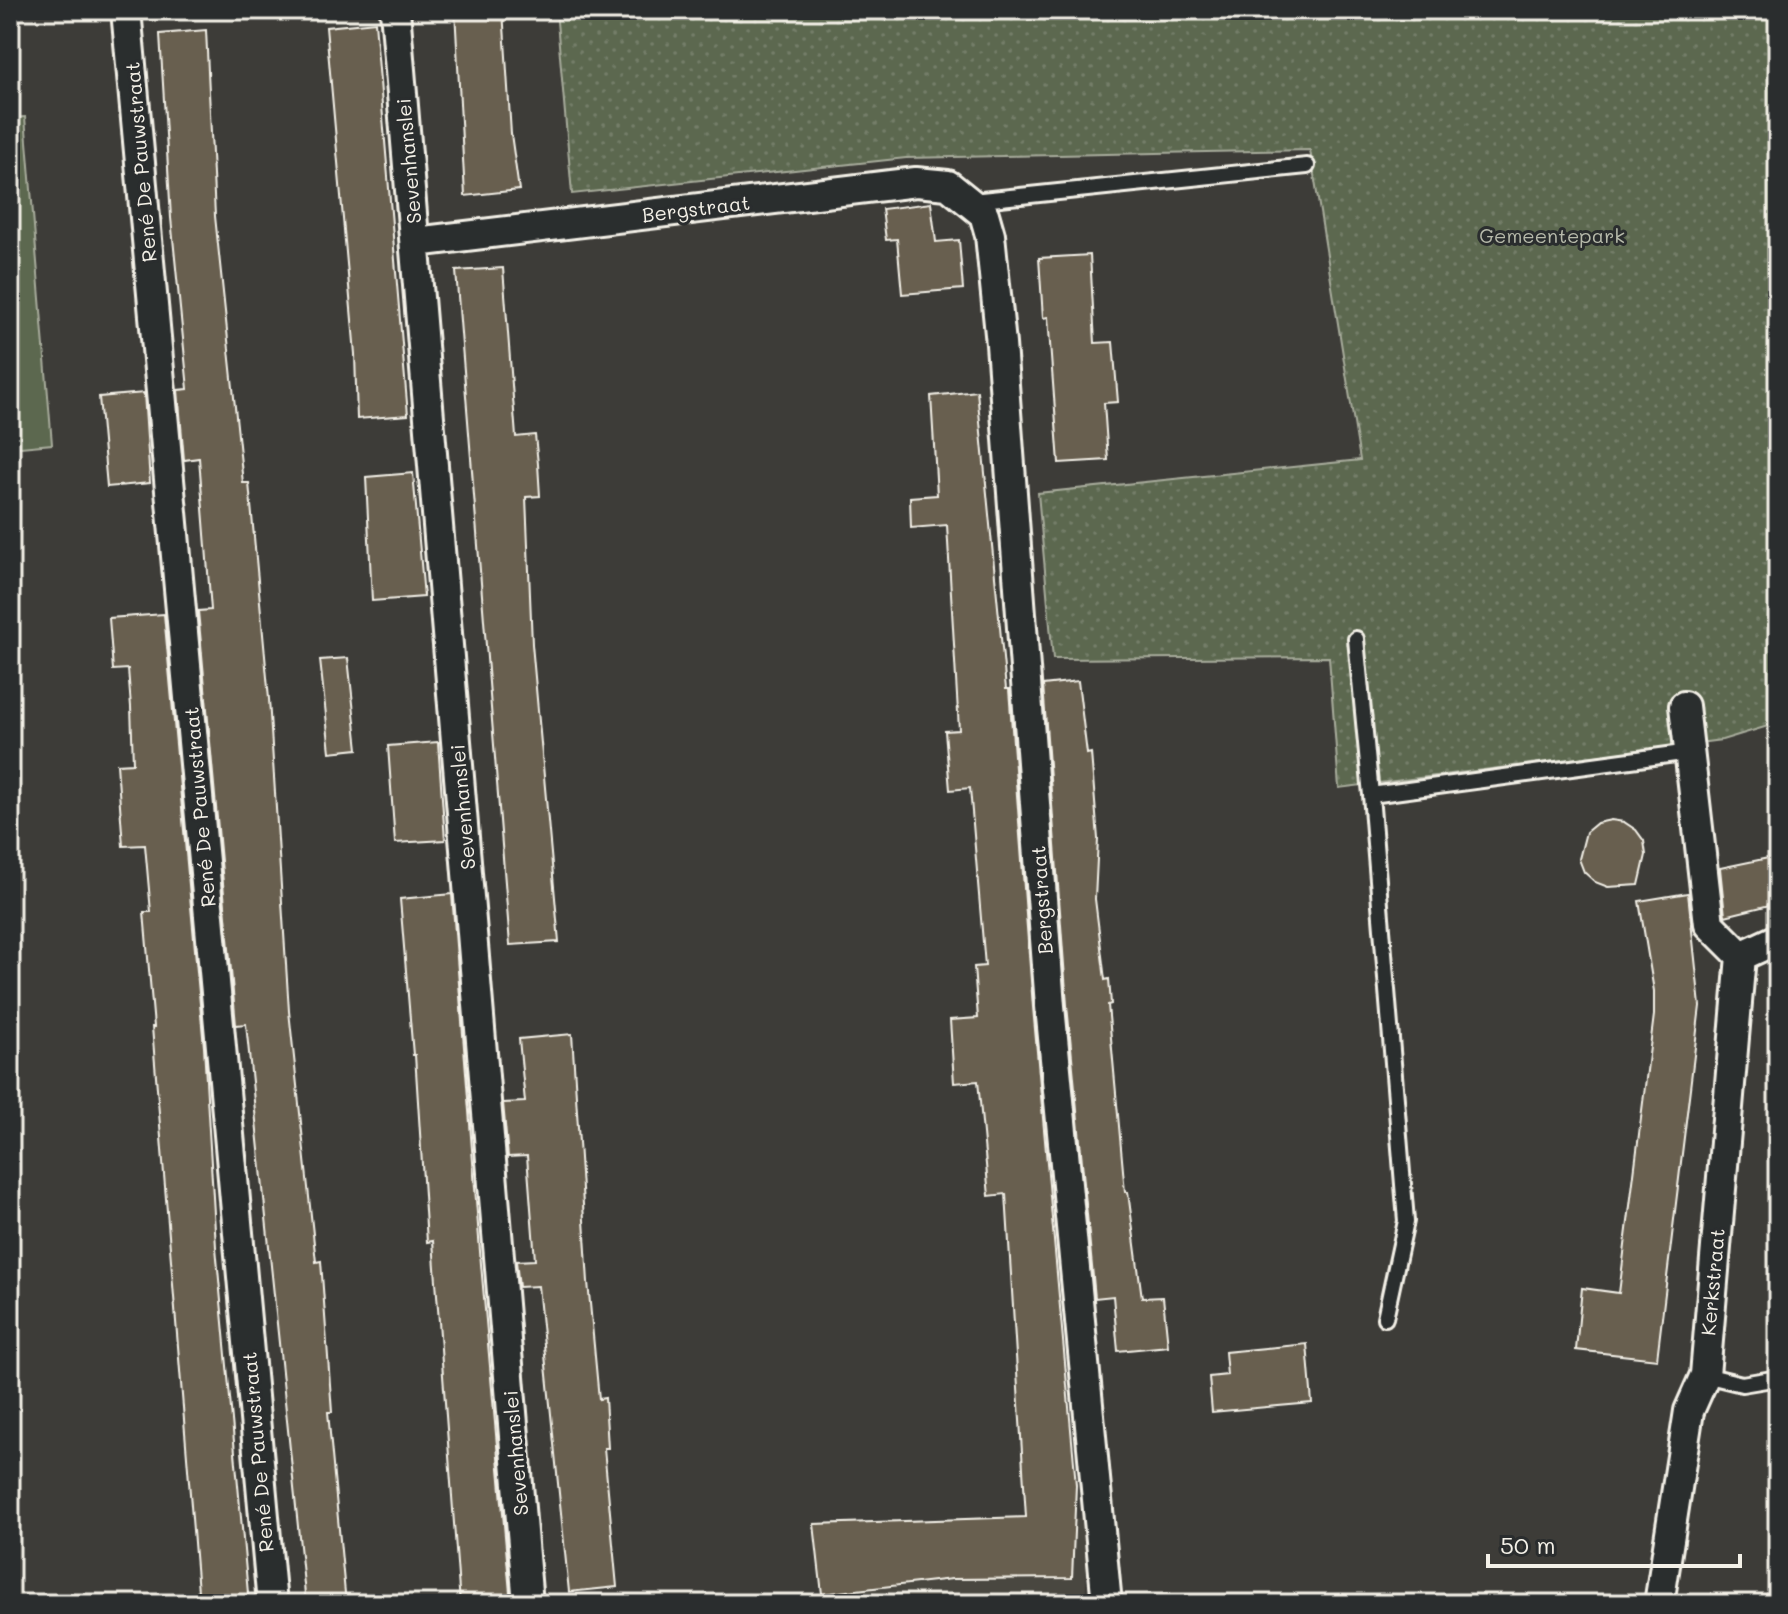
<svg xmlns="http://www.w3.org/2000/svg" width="1788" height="1614" viewBox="0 0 1788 1614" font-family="Mali,sans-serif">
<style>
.built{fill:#4a463f}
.green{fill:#5c6850;stroke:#a8ac9c;stroke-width:2}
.park{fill:url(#park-dots);stroke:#a8ac9c;stroke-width:2}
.building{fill:#685f50;stroke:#f4f1e8;stroke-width:2}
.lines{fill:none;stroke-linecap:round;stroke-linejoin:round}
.lane-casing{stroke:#f4f1e8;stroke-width:20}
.street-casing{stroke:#f4f1e8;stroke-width:34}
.lane{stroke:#2a2d2e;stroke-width:14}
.street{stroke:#2a2d2e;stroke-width:28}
.labels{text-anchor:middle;stroke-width:6;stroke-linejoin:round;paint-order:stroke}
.street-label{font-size:20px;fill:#f4f1e8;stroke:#2a2d2e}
.park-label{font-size:20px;fill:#b7baab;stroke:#2a2d2e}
</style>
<defs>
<pattern id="park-dots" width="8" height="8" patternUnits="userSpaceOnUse" patternTransform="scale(2)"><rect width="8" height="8" fill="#5c6850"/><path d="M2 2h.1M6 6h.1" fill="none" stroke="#747e69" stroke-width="1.8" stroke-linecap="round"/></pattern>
</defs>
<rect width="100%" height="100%" fill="#3d3c38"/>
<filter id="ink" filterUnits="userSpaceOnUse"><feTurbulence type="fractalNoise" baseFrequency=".0125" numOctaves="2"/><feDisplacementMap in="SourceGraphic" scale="16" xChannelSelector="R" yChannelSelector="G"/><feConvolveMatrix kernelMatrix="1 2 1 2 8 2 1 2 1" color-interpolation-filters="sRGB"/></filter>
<g filter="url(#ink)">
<!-- built -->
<path class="built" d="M1089,1518L1085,1604H824L814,1524Z"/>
<!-- green -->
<path class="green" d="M25,117L52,444L10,448V118Z"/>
<!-- park -->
<path class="park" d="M556,10H1778V723L1722,740L1339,788L1329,657L1053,659L1038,493L1360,460L1310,150L906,158L572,194Z"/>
<!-- building -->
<path class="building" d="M455,10H503L511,134L519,190L465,196Z
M375,22L408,415L357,419L355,354L326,27Z
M206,30L215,216L243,483H249L269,699L289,1011L316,1262L321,1261L332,1412H328L346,1604H306L246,1024L236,1025L198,611L211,610L199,458L184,460L178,390L188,389L171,218L160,34Z
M931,203L936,242L959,240L963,289L902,294L897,239L886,240L882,209Z
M1090,255L1095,343L1113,342L1118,402L1104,403L1108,460L1059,463L1048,317L1043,318L1039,258Z
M503,268L516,437L535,435L538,464L540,496L526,497L532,644L559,942L510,945L456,271Z
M977,391L1006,689H1009L1033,1007L1076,1485L1072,1578L952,1579L822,1594L814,1524L1026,1517L1006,1194L989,1196L978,1081L954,1083L950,1020L978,1018L974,967L985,966L970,788L950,790L945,731L959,730L947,525L911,528L910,497L937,495L931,396Z
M144,393L150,483L107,487L99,397Z
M413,473L424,597L372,601L366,477Z
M164,614L204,1047L216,1247L249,1604H199L152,1027H154L144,912H151L145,845L123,846L117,764L133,763L131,707L128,669L113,670L109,618Z
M348,658L358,749L330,752L320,660Z
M1078,681L1087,754L1091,753L1098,839L1095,899L1105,980L1109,979L1111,1004L1108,1005L1125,1192H1128L1142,1298L1163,1297L1168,1346L1118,1351L1113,1296L1095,1298L1067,1005L1043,685Z
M438,742L445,840L395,843L388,746Z
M1611,820L1624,822L1636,830L1644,841L1646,855L1639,885L1608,887L1595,882L1584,872L1579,859L1586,832L1597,823Z
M1778,856V903L1725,916L1720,868Z
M1688,893L1700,1006L1657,1359L1576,1350L1582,1288L1619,1293L1654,1015V991L1639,901Z
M452,894L481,1264L511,1604H460L433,1241L427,1242L415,1055H413L400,899Z
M572,1034L588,1282L599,1399L605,1398L608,1448H604L617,1587L569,1592L538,1286L519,1287L516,1261L535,1260L527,1156L508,1157L503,1103L525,1102L519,1039Z
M1307,1344L1312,1403L1212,1412L1209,1377L1227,1375L1225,1352Z"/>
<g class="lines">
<defs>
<path id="lane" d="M972,201L1307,166
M1356,639L1371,795L1690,752
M1371,795L1406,1221L1385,1318
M1705,1375L1742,1384L1778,1378"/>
<path id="street" d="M126,10L272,1604
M395,10L528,1604
M416,242L916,182L948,185L984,214L990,235L1001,344L1050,1006L1107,1604
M1741,956L1778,939
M1659,1604L1689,1411L1705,1375L1741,956L1709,924L1684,706"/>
</defs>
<!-- lane casing -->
<use href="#lane" class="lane-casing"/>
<!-- street casing -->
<use href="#street" class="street-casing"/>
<!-- lane -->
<use href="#lane" class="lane"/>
<!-- street -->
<use href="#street" class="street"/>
</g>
</g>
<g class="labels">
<!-- street labels -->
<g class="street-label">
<text transform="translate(409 161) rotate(-95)" y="7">Sevenhanslei</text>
<text transform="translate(141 162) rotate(-95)" y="7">René De Pauwstraat</text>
<text transform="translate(696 209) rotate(-7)" y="7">Bergstraat</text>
<text transform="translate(200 807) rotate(-95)" y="7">René De Pauwstraat</text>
<text transform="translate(463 807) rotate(-95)" y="7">Sevenhanslei</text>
<text transform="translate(1042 900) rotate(-94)" y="7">Bergstraat</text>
<text transform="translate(1713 1282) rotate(-85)" y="7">Kerkstraat</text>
<text transform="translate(258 1452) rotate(-95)" y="7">René De Pauwstraat</text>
<text transform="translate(516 1453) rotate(-95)" y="7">Sevenhanslei</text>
</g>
<!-- park labels -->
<g class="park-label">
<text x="1552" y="243">Gemeentepark</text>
</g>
</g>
<!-- margin -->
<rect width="1788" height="1614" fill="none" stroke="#2a2d2e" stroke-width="40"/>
<rect x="20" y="20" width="1748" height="1574" fill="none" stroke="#f4f1e8" stroke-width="3" filter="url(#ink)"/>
<!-- scale -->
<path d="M1488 1554v12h252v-12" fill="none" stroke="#f4f1e8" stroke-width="4"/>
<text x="1500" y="1554" font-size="24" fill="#f4f1e8" stroke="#2a2d2e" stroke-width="6" paint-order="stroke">50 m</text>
</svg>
